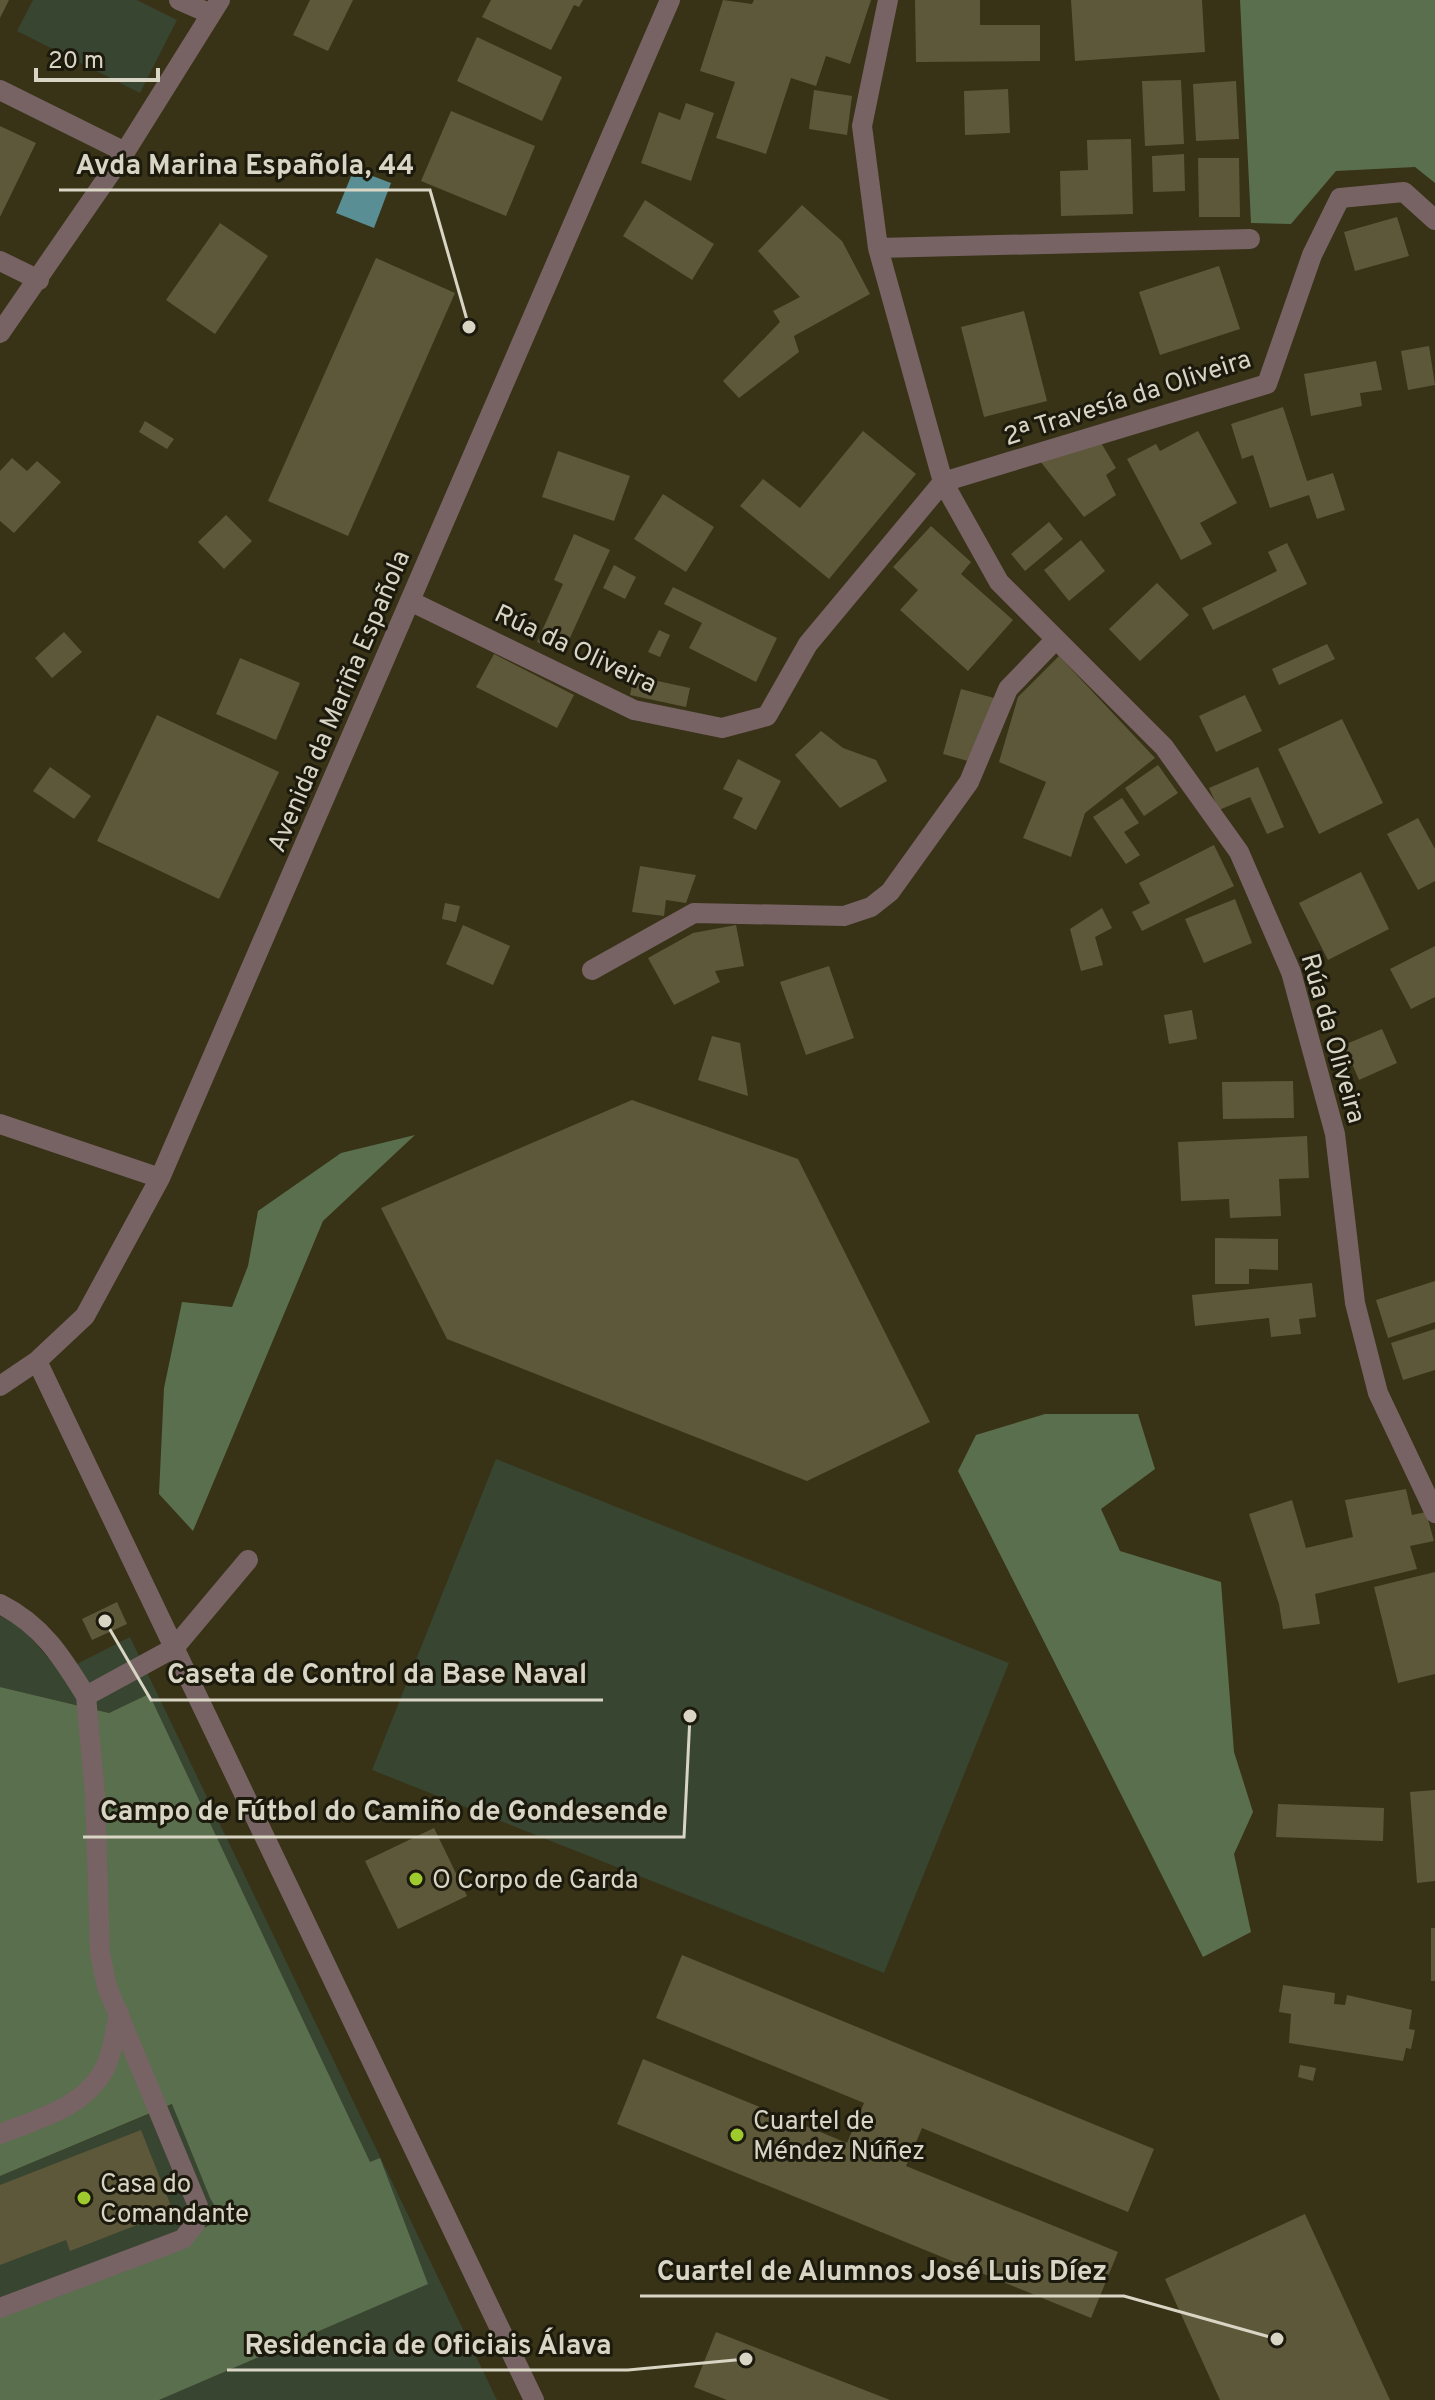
<svg xmlns="http://www.w3.org/2000/svg" width="1435" height="2400" viewBox="0 0 1435 2400" font-family="Overpass,sans-serif">
<style>
.green{fill:#384530}
.forest{fill:#5a6f4d}
.water{fill:#588e94}
.building{fill:#5e583b}
.lines{fill:none;stroke-linecap:round;stroke-linejoin:round}
.minor{stroke:#776364;stroke-width:20}
.poi-dot{fill:#9eca2e;stroke:#1c1a0d;stroke-width:3}
.labels{text-anchor:middle;stroke-width:6;stroke-linejoin:round;paint-order:stroke}
.street-label{font-size:26px;fill:#d9d5c5;stroke:#1c1a0d}
.poi-label{font-size:26px;fill:#d9d5c5;stroke:#1c1a0d;text-anchor:start}
.leader{fill:none;stroke:#d9d5c5;stroke-width:3}
.callout-dot{fill:#d9d5c5;stroke:#1c1a0d;stroke-width:3}
.callout-label{font-size:28px;text-anchor:middle;font-weight:bold;fill:#d9d5c5;stroke:#1c1a0d;stroke-width:6;stroke-linejoin:round;paint-order:stroke}
</style>
<rect width="100%" height="100%" fill="#383216"/>
<!-- green -->
<path class="green" d="M33,0H137L177,20L140,93L17,31Z
M496,1459L1009,1663L884,1973L372,1770Z
M0,1616L21,1627L61,1672L130,1637L497,2400H0V2176L173,2104L210,2198L149,1695L109,1713L0,1687Z"/>
<!-- forest -->
<path class="forest" d="M1240,0H1435V183L1415,167L1336,171L1291,224L1251,223Z
M415,1135L323,1221L193,1531L159,1494L164,1388L182,1302L232,1307L248,1266L258,1211L341,1153Z
M1045,1414H1138L1155,1469L1101,1509L1120,1551L1221,1582L1234,1752L1253,1812L1234,1854L1251,1932L1203,1957L958,1471L976,1435Z
M0,1687L109,1713L149,1694L370,2162L380,2158L428,2284L159,2400H0V2308L223,2220L210,2198L172,2104L0,2176Z"/>
<!-- water -->
<path class="water" d="M354,169L391,183L374,228L336,213Z"/>
<!-- building -->
<path class="building" d="M0,0H9L0,18Z
M310,0H353L328,51L293,35Z
M491,0H583L579,7L574,5L551,50L482,17Z
M723,0L752,4L754,0H871L850,64L826,56L816,86L791,78L766,154L716,138L735,82L700,71Z
M915,0H980V25H1040V61L916,62Z
M1071,0H1202L1205,52L1075,61Z
M477,37L562,77L542,121L457,81Z
M1181,80L1184,144L1145,146L1142,81Z
M1236,81L1239,139L1196,141L1193,84Z
M1008,89L1010,133L965,135L964,91Z
M814,90L852,96L847,135L809,129Z
M686,103L714,113L691,181L641,163L659,112L680,120Z
M451,111L535,146L506,216L421,181Z
M0,126L36,143L0,217Z
M1131,139L1133,214L1061,216L1060,171L1088,170L1087,140Z
M1184,154L1185,191L1153,192L1152,156Z
M1198,158H1239L1240,217H1199Z
M645,200L714,244L692,280L623,236Z
M802,205L842,241L870,294L794,336L799,352L739,398L723,381L780,322L773,311L800,297L758,251Z
M1397,217L1409,256L1355,271L1344,232Z
M220,223L268,256L215,334L166,300Z
M376,258L455,293L348,536L268,501Z
M1219,266L1240,329L1160,355L1139,292Z
M1024,311L1047,401L984,417L961,327Z
M1429,346L1435,385L1408,390L1401,351Z
M1376,361L1382,390L1360,393L1362,406L1311,416L1304,374Z
M1283,407L1307,481L1333,473L1345,510L1317,519L1309,495L1270,508L1253,455L1242,459L1231,424Z
M145,421L174,439L167,449L139,432Z
M863,431L916,474L829,579L740,506L763,479L800,508Z
M1198,431L1237,503L1200,523L1212,544L1181,560L1127,459L1156,444L1160,451Z
M1100,441L1116,468L1106,475L1116,495L1084,517L1040,461Z
M558,451L630,476L614,521L542,497Z
M12,458L27,471L37,461L61,482L14,533L0,521V471Z
M663,494L714,527L686,572L634,539Z
M226,515L252,541L224,569L198,542Z
M1049,522L1063,539L1025,571L1011,554Z
M931,526L971,562L961,574L1013,620L968,671L900,610L918,590L893,567Z
M574,534L610,550L563,653L537,642L563,584L554,580Z
M1081,540L1105,571L1069,601L1044,570Z
M1287,543L1307,584L1213,630L1202,608L1277,571L1268,552Z
M614,565L636,577L625,599L603,588Z
M1157,583L1189,615L1140,661L1109,629Z
M673,587L777,638L756,682L689,648L702,623L664,604Z
M659,630L670,635L660,657L648,652Z
M64,632L82,652L52,678L35,658Z
M1327,644L1335,659L1279,685L1272,669Z
M494,654L574,695L557,728L476,687Z
M1059,656L1155,758L1085,813L1071,857L1023,838L1046,782L999,762L1018,697Z
M240,658L300,683L276,740L216,714Z
M634,676L690,688L686,707L630,695Z
M961,689L994,698L975,763L943,754Z
M1245,695L1262,731L1216,752L1199,716Z
M157,715L279,772L219,899L97,841Z
M1342,719L1383,803L1319,834L1278,749Z
M821,731L843,748L876,760L887,781L840,808L795,755Z
M738,759L781,781L756,830L733,818L743,798L723,789Z
M1158,765L1178,793L1144,816L1125,788Z
M50,767L91,796L74,819L33,791Z
M1258,767L1284,827L1267,834L1250,797L1219,810L1209,788Z
M1122,798L1139,823L1124,832L1140,855L1126,864L1093,817Z
M1418,818L1435,849V881L1418,890L1387,834Z
M1214,845L1234,886L1142,931L1132,912L1150,903L1139,883Z
M640,866L696,875L686,903L666,900L664,916L632,912Z
M1361,872L1389,929L1328,960L1299,903Z
M1235,899L1252,943L1204,963L1185,919Z
M445,903L460,906L456,922L442,919Z
M1102,908L1112,928L1095,937L1103,965L1081,971L1070,929Z
M463,925L510,946L493,985L446,964Z
M736,925L744,966L715,971L720,982L674,1005L648,958L693,933Z
M1435,946V997L1411,1009L1390,969Z
M829,966L854,1038L806,1055L780,982Z
M1192,1010L1197,1039L1169,1044L1164,1015Z
M1382,1029L1397,1063L1359,1080L1344,1045Z
M712,1036L740,1043L748,1096L698,1080Z
M1293,1081L1294,1118L1223,1119L1222,1082Z
M632,1100L798,1159L930,1422L807,1481L447,1339L381,1208Z
M1307,1136L1309,1178L1279,1179L1281,1216L1230,1218L1229,1199L1181,1201L1178,1142Z
M1215,1238L1278,1239V1270L1249,1269V1284H1215Z
M1435,1281V1322L1388,1338L1376,1300Z
M1312,1283L1316,1317L1299,1319L1301,1334L1271,1337L1269,1318L1195,1326L1192,1295Z
M1435,1329V1370L1403,1380L1391,1343Z
M1406,1489L1412,1515L1426,1512L1434,1541L1410,1546L1417,1569L1315,1594L1320,1624L1283,1629L1279,1604L1249,1514L1292,1500L1306,1548L1353,1537L1345,1500Z
M1435,1572V1674L1398,1683L1374,1587Z
M117,1602L127,1624L92,1640L82,1619Z
M1435,1790V1881L1417,1883L1410,1792Z
M1278,1804L1384,1808L1383,1841L1276,1837Z
M434,1828L467,1896L398,1929L365,1861Z
M1431,1928H1435V1981H1431Z
M682,1955L1154,2149L1128,2212L922,2128L906,2166L1118,2252L1091,2318L617,2124L643,2059L847,2143L864,2103L656,2018Z
M1283,1985L1335,1993L1334,2004L1345,2005L1347,1995L1412,2010L1409,2029L1415,2030L1411,2049L1406,2048L1403,2061L1289,2043L1291,2014L1279,2012Z
M1300,2065L1316,2068L1313,2081L1298,2077Z
M141,2130L173,2211L70,2251L66,2240L0,2265V2185Z
M1305,2214L1390,2400H1220L1165,2279Z
M716,2332L890,2400H727L694,2387Z"/>
<g class="lines">
<!-- minor -->
<path class="minor" d="M179,0L211,14
M888,0L862,126L878,248L943,482L999,582L1164,747L1239,852L1291,972L1335,1134L1355,1303L1378,1393L1435,1513
M0,90L125,152
M878,248L1250,239
M0,261L39,280
M0,333L125,152L220,0
M410,601L634,710L722,728L767,716L808,644L943,482L1267,384L1312,255L1340,198L1404,192L1435,220
M592,970L694,913L844,916L871,907L890,892L969,782L1008,689L1056,639
M0,1124L160,1178
M37,1361L534,2400
M0,1386L37,1361L85,1316L160,1178L670,0
M0,1604C42,1625 62,1657 86,1696
M0,2134C38,2119 84,2108 105,2068C113,2053 115,2030 119,2013
M0,2308L183,2239L195,2224L198,2206L107,1987L100,1953L95,1795L86,1696L174,1648L248,1560"/>
</g>
<!-- markers -->
<g class="poi-dot">
<circle cx="416" cy="1879" r="8"/>
<circle cx="737" cy="2135" r="8"/>
<circle cx="84" cy="2198" r="8"/>
</g>
<g class="labels">
<!-- street labels -->
<g class="street-label">
<text transform="translate(1127 397) rotate(-18)" y="9">2ª Travesía da Oliveira</text>
<text transform="translate(576 648) rotate(25)" y="9">Rúa da Oliveira</text>
<text transform="translate(338 701) rotate(-67)" y="9">Avenida da Mariña Española</text>
<text transform="translate(1334 1038) rotate(74)" y="9">Rúa da Oliveira</text>
</g>
<!-- poi labels -->
<g class="poi-label">
<text x="432" y="1888">O Corpo de Garda</text>
<text x="753" y="2129">Cuartel de<tspan x="753" dy="30">Méndez Núñez</tspan></text>
<text x="100" y="2192">Casa do<tspan x="100" dy="30">Comandante</tspan></text>
</g>
</g>
<!-- callouts -->
<path class="leader" d="M469 327L430 190H59M105 1621L151 1700H603M690 1716L684 1837H83M1277 2339L1124 2296H640M746 2359L628 2370H227"/>
<g class="callout-dot">
<circle cx="469" cy="327" r="8"/>
<circle cx="105" cy="1621" r="8"/>
<circle cx="690" cy="1716" r="8"/>
<circle cx="1277" cy="2339" r="8"/>
<circle cx="746" cy="2359" r="8"/>
</g>
<g class="callout-label">
<text x="245" y="174">Avda Marina Española, 44</text>
<text x="377" y="1683">Caseta de Control da Base Naval</text>
<text x="384" y="1820">Campo de Fútbol do Camiño de Gondesende</text>
<text x="882" y="2280">Cuartel de Alumnos José Luis Díez</text>
<text x="428" y="2354">Residencia de Oficiais Álava</text>
</g>
<!-- scale -->
<path d="M36 68v12h122v-12" fill="none" stroke="#d9d5c5" stroke-width="4"/>
<text x="48" y="68" font-size="24" fill="#d9d5c5" stroke="#1c1a0d" stroke-width="6" paint-order="stroke">20 m</text>
</svg>
